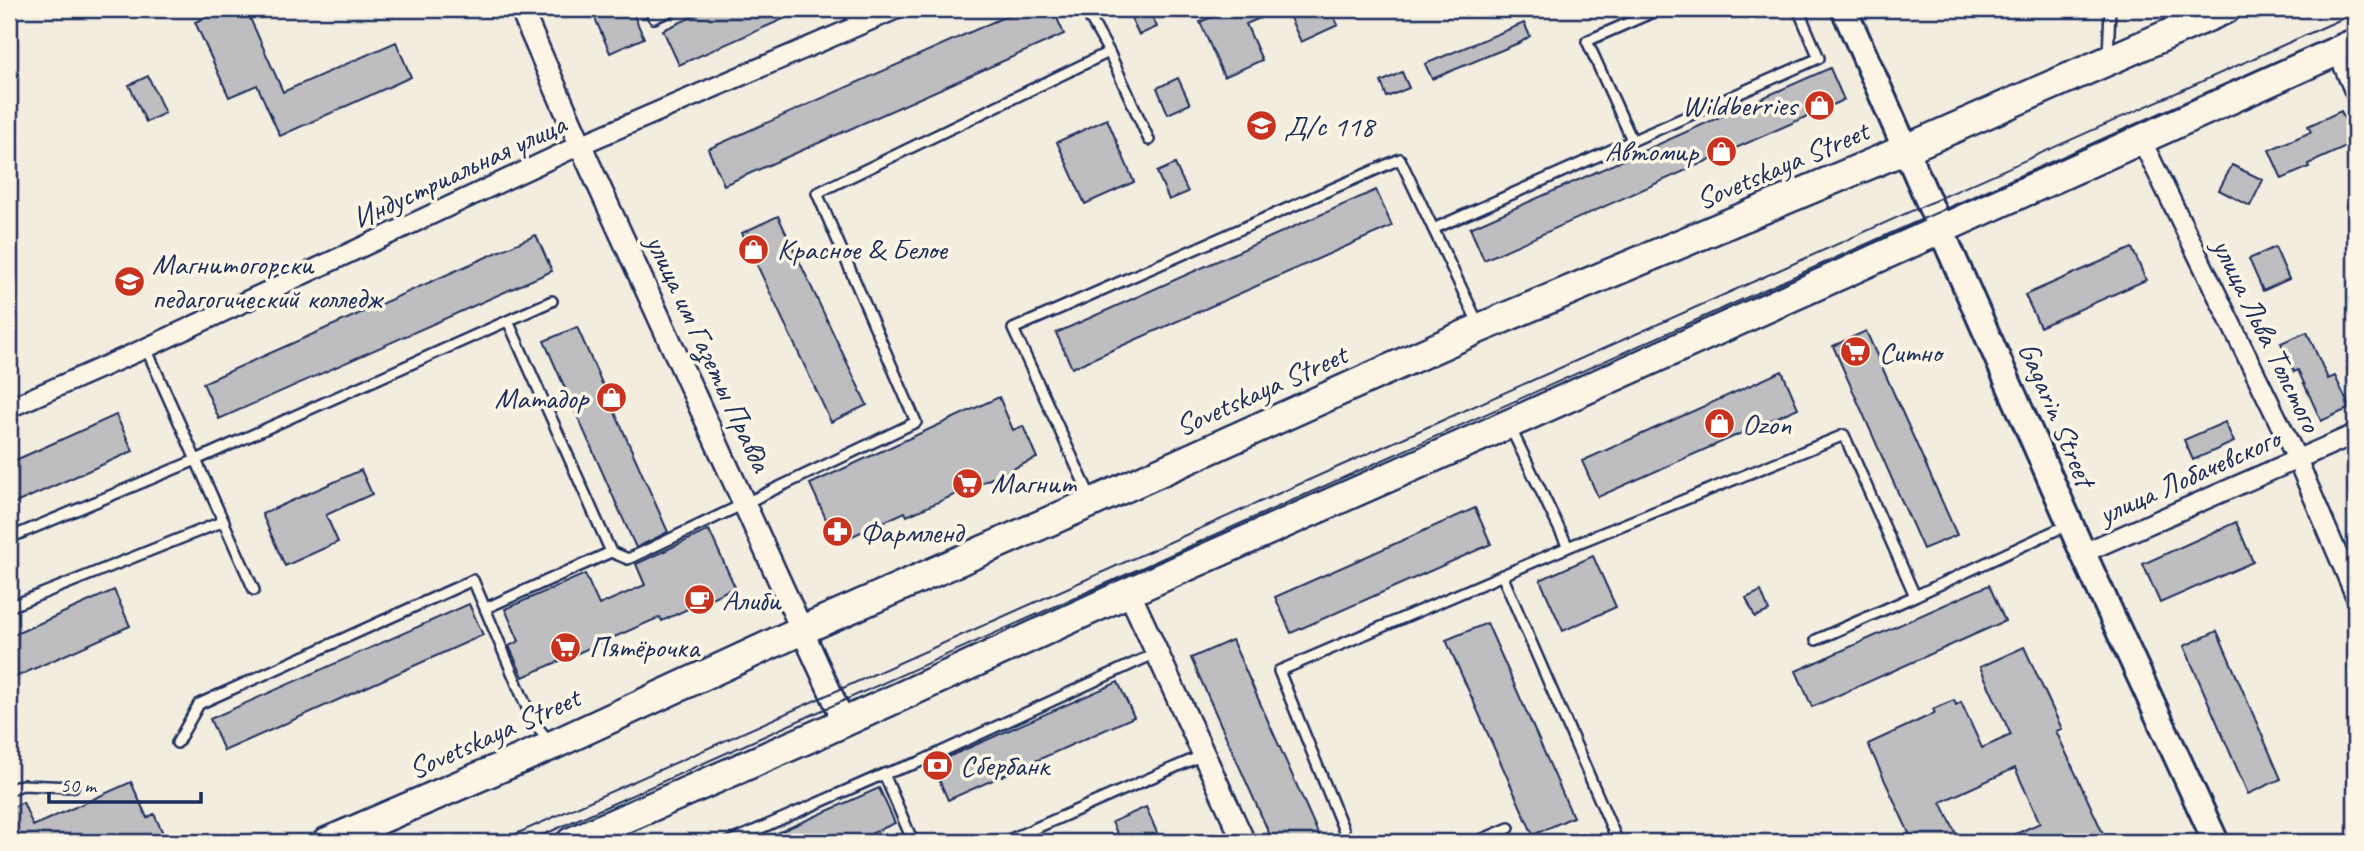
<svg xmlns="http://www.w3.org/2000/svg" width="2364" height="851" viewBox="0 0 2364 851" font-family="Caveat,sans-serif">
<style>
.building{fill:#bebec0;stroke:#1b2f5e;stroke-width:2}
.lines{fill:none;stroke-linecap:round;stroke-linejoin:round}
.service-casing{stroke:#1b2f5e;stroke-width:14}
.minor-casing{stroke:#1b2f5e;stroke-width:23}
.tertiary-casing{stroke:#1b2f5e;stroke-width:26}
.secondary-casing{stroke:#1b2f5e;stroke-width:30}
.primary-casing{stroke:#1b2f5e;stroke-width:33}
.service{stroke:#fcf5e5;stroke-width:9}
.minor{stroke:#fcf5e5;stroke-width:18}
.tertiary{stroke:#fcf5e5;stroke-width:21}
.secondary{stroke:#fcf5e5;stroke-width:24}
.primary{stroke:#fcf5e5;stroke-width:28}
.tram{stroke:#1b2f5e;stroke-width:2}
.labels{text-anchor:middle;stroke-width:7;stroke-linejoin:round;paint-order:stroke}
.poi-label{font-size:30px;fill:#1b2f5e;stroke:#fcf5e5;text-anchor:start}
.street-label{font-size:30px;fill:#1b2f5e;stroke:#fcf5e5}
</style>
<rect width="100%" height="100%" fill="#f3ede0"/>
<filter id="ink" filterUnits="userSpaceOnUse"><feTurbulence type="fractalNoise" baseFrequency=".0143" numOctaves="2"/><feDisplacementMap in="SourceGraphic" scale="14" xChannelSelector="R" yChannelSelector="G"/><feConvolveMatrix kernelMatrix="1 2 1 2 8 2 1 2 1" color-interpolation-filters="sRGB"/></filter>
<g filter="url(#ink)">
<!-- building -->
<path class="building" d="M225,9H246L283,92L396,42L411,77L280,136L257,85L229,97L195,22Z
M591,9H631L644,38L610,53Z
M710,9H806L679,65L663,30Z
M1022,9H1053L1064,34L724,185L708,149Z
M1127,9H1149L1157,27L1139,35Z
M1230,9H1281L1246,24L1262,60L1224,77L1200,22Z
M1286,9H1330L1338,25L1301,42Z
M1524,23L1530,36L1521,42L1432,79L1425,64Z
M1830,68L1844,100L1484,260L1470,228Z
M1402,72L1409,88L1387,97L1381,82Z
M148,76L165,113L146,122L129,85Z
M1178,78L1190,104L1168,114L1157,88Z
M2341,111L2355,143L2308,164L2309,167L2282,179L2269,150L2311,132L2308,126Z
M1107,119L1134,182L1085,204L1057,142Z
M1175,164L1188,192L1169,200L1157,172Z
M2232,165L2263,180L2250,206L2219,190Z
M1376,190L1392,226L1072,368L1056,333Z
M778,216L867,405L831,422L742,233Z
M536,235L552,271L219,419L203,383Z
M2275,247L2289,279L2263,291L2249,259Z
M2132,248L2146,280L2040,327L2025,295Z
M577,327L668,532L636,548L544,341Z
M1866,331L1957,535L1923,549L1833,346Z
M2307,332L2328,379L2335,376L2350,408L2321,421L2298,370L2294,372L2281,343Z
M1782,371L1798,408L1598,497L1582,461Z
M999,397L1013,430L1023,426L1037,458L907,516L905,512L837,543L810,484Z
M116,415L133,451L9,506V463Z
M2225,422L2234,442L2193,460L2184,440Z
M361,470L372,494L326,515L338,542L285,566L262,514Z
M1475,508L1491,544L1291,633L1275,597Z
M2236,522L2253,562L2160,603L2143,564Z
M709,530L735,587L662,621L660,617L523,677L509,646L519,641L505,609L585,574L599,605L645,585L636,564Z
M1593,556L1616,607L1563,631L1540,580Z
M1989,585L2005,621L1812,707L1796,671Z
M114,590L130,626L9,680V637Z
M1761,591L1769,611L1755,617L1746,598Z
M469,604L483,635L224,751L210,719Z
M1487,623L1573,817L1533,835L1446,640Z
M2217,631L2281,779L2248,794L2184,646Z
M1232,640L1322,842H1273L1191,658Z
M2024,647L2062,729L2056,731L2107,842H1998L2040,823L2015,768L1941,802L1960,842H1913L1868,744L1935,713L1933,709L1954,700L1956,705L1961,702L1982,748L2011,735L1980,667Z
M1118,682L1134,717L948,800L932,764Z
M131,782L147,818L154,814L167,842H9V809L23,802L33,826Z
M879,788L895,823L853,842H757Z
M1146,807L1161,842H1121L1112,822Z"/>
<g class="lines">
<defs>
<path id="service" d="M649,9L654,18L674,9
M848,9L856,26
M1085,9L1109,52L1149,140
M2108,56L2110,9
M1632,140L1587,41L1660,9
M1433,229L1819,58L1798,9
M508,321L611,552
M146,348L254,590
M1511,429L1568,547
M1091,498L1013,329L1400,159L1478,323
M9,538L196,460L552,301
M1502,575L1618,842
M9,607L224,521
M486,608L611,552L628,559L916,422L817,193L1109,52
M1816,640L1915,596
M177,743L199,704L473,580L533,722L551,743
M884,774L913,842
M9,790L22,785L73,787
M729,842L884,774L917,763L1156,653
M1004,842L1203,755
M1342,842L1344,831L1279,671L1568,547L1844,435L1915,596L2067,525
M1476,842L1509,828"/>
<path id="minor" d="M2337,51L2355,93
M2141,139L2297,459L2355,595
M9,408L146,348L580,145L897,9
M2083,553L2355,434"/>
<path id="tertiary" d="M521,9L588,162L844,722
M1129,592L1244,842"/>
<path id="secondary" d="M1844,9L2083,553L2216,842"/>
<path id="primary" d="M327,842L553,745L802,630L1093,502L1480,328L1906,149L2226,9
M571,842L816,735L1129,592L1509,424L2355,43"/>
</defs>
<!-- service casing -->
<use href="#service" class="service-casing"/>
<!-- minor casing -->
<use href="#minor" class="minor-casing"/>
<!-- tertiary casing -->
<use href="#tertiary" class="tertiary-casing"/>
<!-- secondary casing -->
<use href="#secondary" class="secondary-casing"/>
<!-- primary casing -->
<use href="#primary" class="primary-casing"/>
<!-- service -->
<use href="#service" class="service"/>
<!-- minor -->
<use href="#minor" class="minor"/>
<!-- tertiary -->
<use href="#tertiary" class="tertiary"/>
<!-- secondary -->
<use href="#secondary" class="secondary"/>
<!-- primary -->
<use href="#primary" class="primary"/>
<!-- tram -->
<path class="tram" d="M498,842C1116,563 1737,292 2355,13
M527,842L2355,26"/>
</g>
</g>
<!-- icons -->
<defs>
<symbol id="shop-disc" viewBox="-11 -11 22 22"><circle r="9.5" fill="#c8321e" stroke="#fcf5e5"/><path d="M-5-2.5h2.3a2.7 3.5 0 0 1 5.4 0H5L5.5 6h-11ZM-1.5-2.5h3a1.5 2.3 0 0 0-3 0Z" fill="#fff"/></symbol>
<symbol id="school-disc" viewBox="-11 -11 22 22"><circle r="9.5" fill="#c8321e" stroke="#fcf5e5"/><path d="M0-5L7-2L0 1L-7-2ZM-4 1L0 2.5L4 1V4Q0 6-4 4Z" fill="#fff"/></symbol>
<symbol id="university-disc" viewBox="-11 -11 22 22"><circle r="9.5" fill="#c8321e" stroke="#fcf5e5"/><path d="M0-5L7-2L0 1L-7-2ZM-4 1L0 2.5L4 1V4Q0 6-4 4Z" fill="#fff"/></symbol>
<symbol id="supermarket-disc" viewBox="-11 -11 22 22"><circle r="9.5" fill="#c8321e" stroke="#fcf5e5"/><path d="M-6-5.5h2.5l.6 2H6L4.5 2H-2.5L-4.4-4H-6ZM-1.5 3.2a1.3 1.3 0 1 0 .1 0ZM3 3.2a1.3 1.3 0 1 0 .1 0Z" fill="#fff"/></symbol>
<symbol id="pharmacy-disc" viewBox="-11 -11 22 22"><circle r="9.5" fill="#c8321e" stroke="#fcf5e5"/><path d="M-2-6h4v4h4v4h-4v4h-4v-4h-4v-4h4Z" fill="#fff"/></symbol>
<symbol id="cafe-disc" viewBox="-11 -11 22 22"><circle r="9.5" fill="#c8321e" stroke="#fcf5e5"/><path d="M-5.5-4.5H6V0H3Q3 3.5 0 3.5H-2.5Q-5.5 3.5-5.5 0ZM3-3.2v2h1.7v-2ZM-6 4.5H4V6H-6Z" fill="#fff"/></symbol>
<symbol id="bank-disc" viewBox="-11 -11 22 22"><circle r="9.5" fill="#c8321e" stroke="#fcf5e5"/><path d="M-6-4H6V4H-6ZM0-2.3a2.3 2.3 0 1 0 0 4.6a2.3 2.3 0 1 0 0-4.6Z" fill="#fff"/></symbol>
</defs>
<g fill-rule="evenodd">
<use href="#shop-disc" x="1802" y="88" width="35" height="35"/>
<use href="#school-disc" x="1244" y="108" width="35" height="35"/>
<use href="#shop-disc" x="1704" y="134" width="35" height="35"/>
<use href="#shop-disc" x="736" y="232" width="35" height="35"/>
<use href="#university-disc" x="112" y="264" width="35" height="35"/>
<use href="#supermarket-disc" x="1838" y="334" width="35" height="35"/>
<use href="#shop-disc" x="594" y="380" width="35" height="35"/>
<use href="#shop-disc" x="1702" y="406" width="35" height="35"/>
<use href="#supermarket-disc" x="950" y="466" width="35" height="35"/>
<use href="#pharmacy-disc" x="820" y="514" width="35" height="35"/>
<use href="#cafe-disc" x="682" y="582" width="35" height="35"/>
<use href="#supermarket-disc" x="548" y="630" width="35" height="35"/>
<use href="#bank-disc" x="920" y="748" width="35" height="35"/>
</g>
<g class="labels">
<!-- poi labels -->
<g class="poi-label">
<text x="1797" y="115" text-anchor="end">Wildberries</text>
<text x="1284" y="136">Д/с 118</text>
<text x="1698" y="161" text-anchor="end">Автомир</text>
<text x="777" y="259">Красное &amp; Белое</text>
<text x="152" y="274">Магнитогорски<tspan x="152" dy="34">педагогический колледж</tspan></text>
<text x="1879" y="362">Ситно</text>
<text x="588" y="408" text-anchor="end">Матадор</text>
<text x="1742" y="434">Ozon</text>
<text x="991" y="493">Магнит</text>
<text x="860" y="542">Фармленд</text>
<text x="722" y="610">Алиби</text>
<text x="589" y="657">Пятёрочка</text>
<text x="960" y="775">Сбербанк</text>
</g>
<!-- street labels -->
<g class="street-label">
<text transform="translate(1782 165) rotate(-23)" y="10">Sovetskaya Street</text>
<text transform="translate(459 171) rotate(-25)" y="10">Индустриальная улица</text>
<text transform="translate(2267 335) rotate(64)" y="10">улица Льва Толстого</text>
<text transform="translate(709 353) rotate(65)" y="10">улица им Газеты Правда</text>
<text transform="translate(1261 390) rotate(-24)" y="10">Sovetskaya Street</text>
<text transform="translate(2057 414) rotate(67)" y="10">Gagarin Street</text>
<text transform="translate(2189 476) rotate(-24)" y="10">улица Лобачевского</text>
<text transform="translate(494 733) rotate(-24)" y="10">Sovetskaya Street</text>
</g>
</g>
<!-- margin -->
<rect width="2364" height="851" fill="none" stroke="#fcf5e5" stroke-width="35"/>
<rect x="18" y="18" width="2329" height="816" fill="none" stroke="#1b2f5e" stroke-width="2.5" filter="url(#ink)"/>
<!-- scale -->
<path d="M49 792v10h152v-10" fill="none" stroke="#1b2f5e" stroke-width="3.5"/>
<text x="60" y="792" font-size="21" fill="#1b2f5e" stroke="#fcf5e5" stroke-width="5" paint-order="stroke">50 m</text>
</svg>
